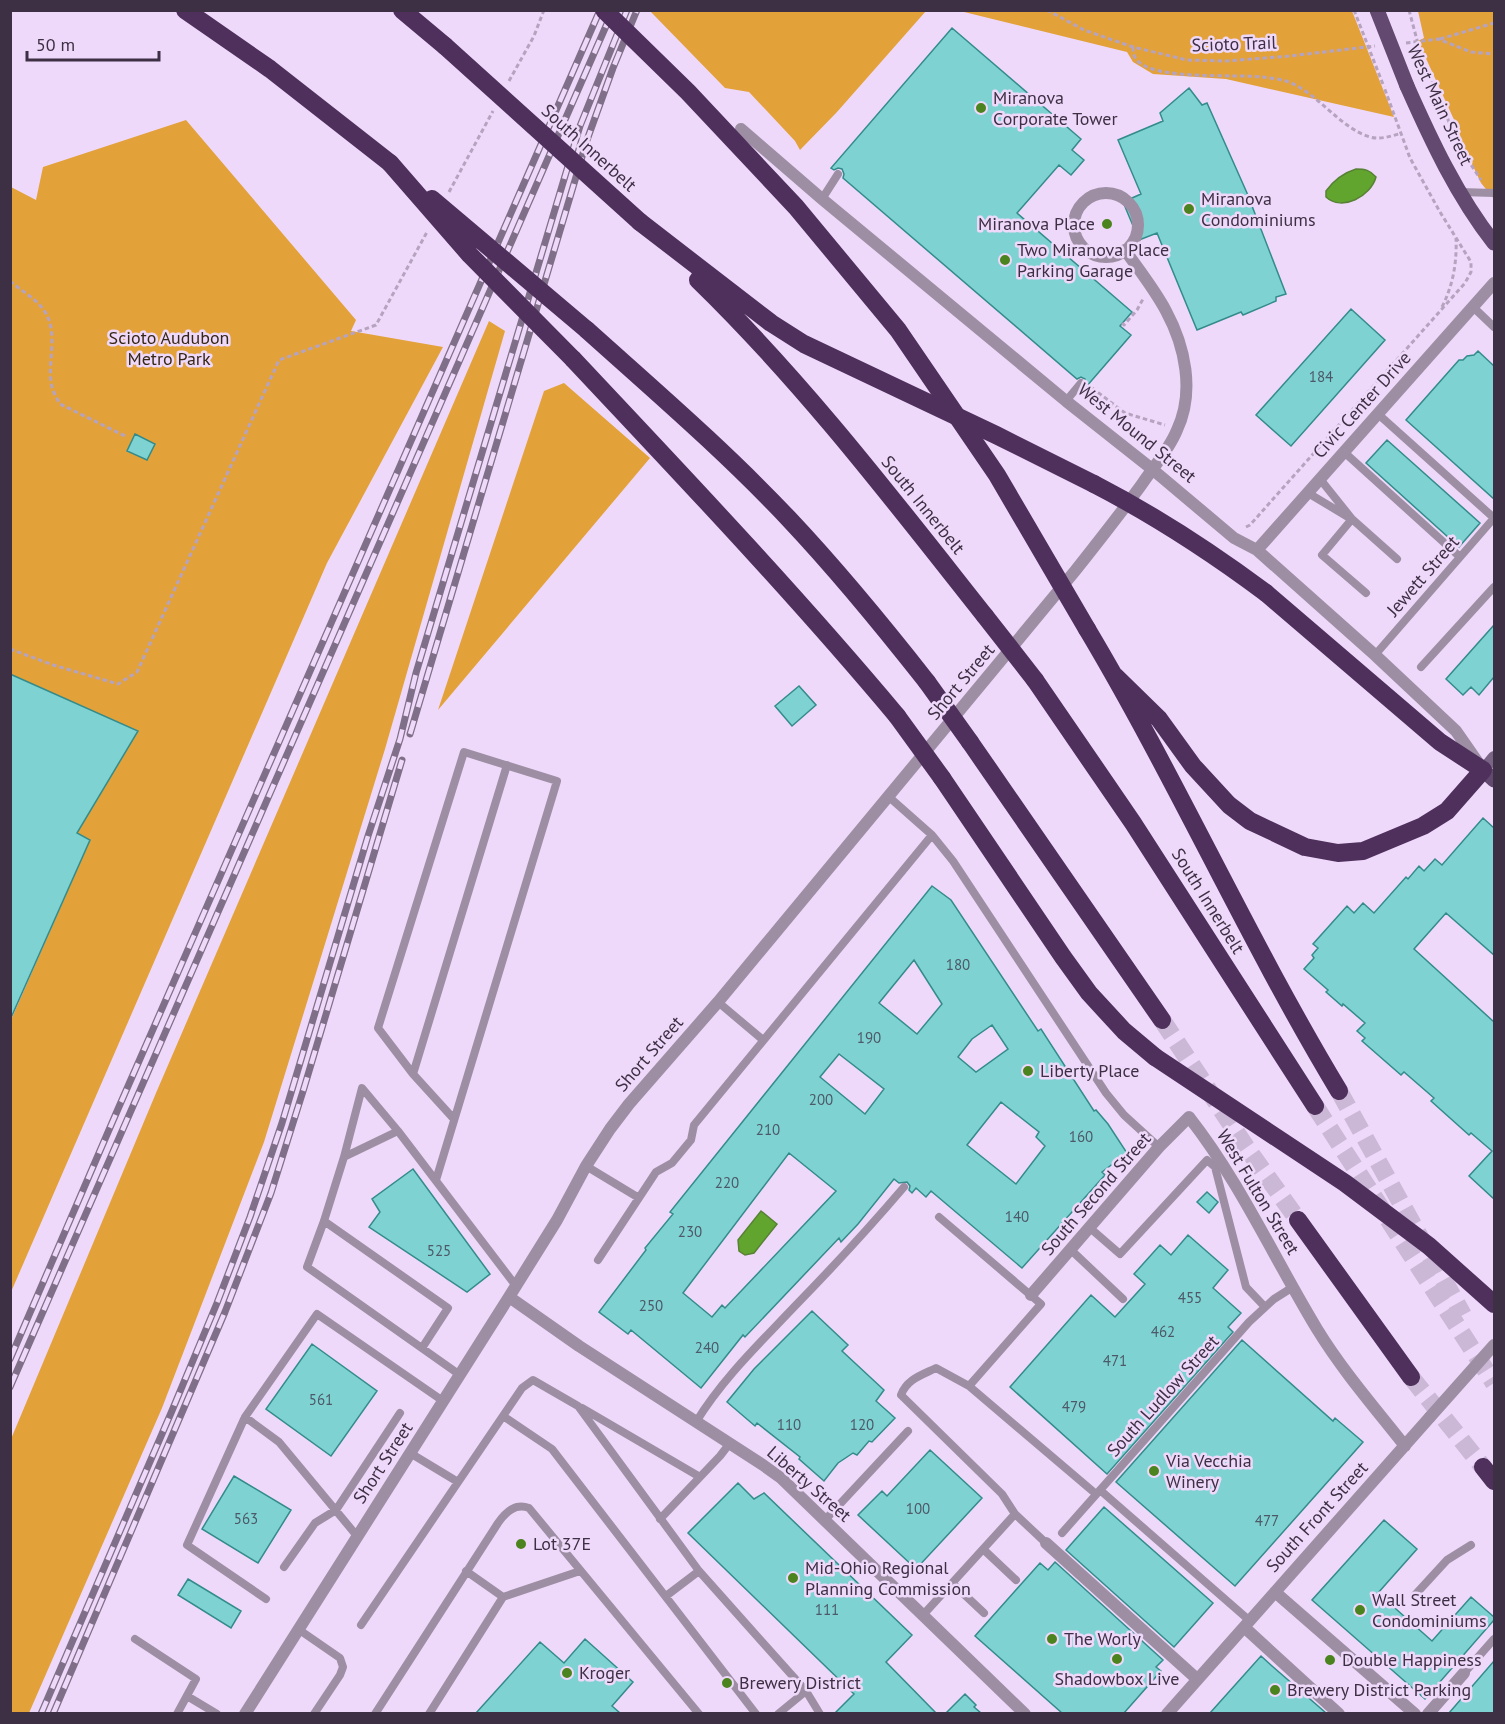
<svg xmlns="http://www.w3.org/2000/svg" width="1505" height="1724" viewBox="0 0 1505 1724" font-family="'PT Sans',sans-serif">
<style>
.green{fill:#e2a139}
.water{fill:#62a52e;stroke:#578235;stroke-width:1.5}
.building{fill:#7ed3d2;stroke:#338b8b;stroke-width:1.5;fill-rule:evenodd}
.lines{fill:none;stroke-linecap:round;stroke-linejoin:round}
.highway-tunnel{stroke:#cbb7d6;stroke-width:18;stroke-dasharray:18 9;stroke-linecap:butt}
.path{stroke:#b6a3c0;stroke-width:3;stroke-dasharray:4.5 3;stroke-linecap:butt}
.lane{stroke:#9d8ea4;stroke-width:8}
.street{stroke:#9d8ea4;stroke-width:12}
.secondary{stroke:#7b6586;stroke-width:12}
.primary{stroke:#634970;stroke-width:15}
.highway{stroke:#4f305d;stroke-width:18}
.rail-casing{stroke:#806f88;stroke-width:7}
.rail{stroke:#efd9fa;stroke-width:4.5;stroke-dasharray:14;stroke-linecap:butt}
.path-bridge{stroke:#b6a3c0;stroke-width:3;stroke-dasharray:4.5 3;stroke-linecap:butt}
.street-bridge{stroke:#9d8ea4;stroke-width:12}
.primary-bridge{stroke:#634970;stroke-width:15}
.highway-bridge{stroke:#4f305d;stroke-width:18}
.poi-dot{fill:#4b831e;stroke:#efd9fa;stroke-width:2}
.labels{text-anchor:middle;stroke-width:5;stroke-linejoin:round;paint-order:stroke}
.number-label{font-size:15px;fill:#4d5868}
.street-label{font-size:18px;fill:#3d2f44;stroke:#efd9fa}
.poi-label{font-size:18px;fill:#3d2f44;stroke:#efd9fa;text-anchor:start}
.park-label{font-size:18px;fill:#352713;stroke:#efd9fa}
</style>
<rect width="100%" height="100%" fill="#efd9fa"/>
<!-- green -->
<path class="green" d="M650,11H926L837,112L800,150L795,141L749,92L725,88Z
M960,11H1352L1394,117L1226,79L1153,74L1133,62L1127,52Z
M1418,11H1494V199L1481,183L1455,128L1456,124L1418,41L1424,38Z
M186,120L356,320L351,331L443,347L327,563L11,1292V1020L90,840L77,833L138,731L11,677V187L36,200L43,167Z
M489,321L505,331L385,749L264,1142L162,1408L29,1713H11V1439L156,1093Z
M564,383L650,458L438,710L544,391Z"/>
<!-- water -->
<path class="water" d="M1356,169C1365,169 1370,170 1376,177C1371,196 1342,212 1326,197V191C1334,180 1343,173 1356,169Z
M761,1211L777,1224L754,1253L745,1255L739,1251L738,1240Z"/>
<!-- building -->
<path class="building" d="M952,28L1081,139L1072,150L1084,160L1071,175L1059,165L1017,213L1132,312L1120,326L1131,335L1086,387L1085,379L1081,377L1077,379L843,178L844,174L842,169L838,168L834,170L831,168Z
M1189,88L1202,105L1207,103L1247,193L1286,294L1276,297V301L1243,315L1241,312L1197,330L1157,233L1139,240L1123,202L1141,194L1118,140L1163,121L1160,113Z
M1351,309L1385,340L1291,446L1256,415Z
M1478,351L1494,366V499L1406,420L1459,360H1463L1467,356L1474,355Z
M135,434L155,444L147,460L127,451Z
M1387,440L1480,523L1459,547L1366,463Z
M1494,625V677L1479,695L1471,687L1463,695L1446,679Z
M10,674L138,731L77,833L90,840L10,1020Z
M799,686L816,705L792,726L775,706Z
M1483,818L1494,828V955L1446,913L1414,949L1494,1022V1199L1469,1176L1492,1151L1471,1133L1469,1135L1431,1101L1434,1098L1404,1072L1401,1075L1362,1041L1365,1038L1357,1031L1365,1023L1343,1004L1342,1006L1326,992L1328,990L1304,969L1314,958L1312,955L1318,948L1313,944L1347,906L1354,913L1363,903L1374,913L1406,877L1408,879L1419,866L1424,871L1435,859L1442,865Z
M932,886L951,900L1038,1031L1041,1029L1094,1111L1096,1110L1108,1124L1127,1153L1102,1172L1105,1175L1022,1268L931,1191L926,1197L916,1188L912,1193L909,1190L910,1186L907,1182L899,1183L894,1179L858,1224L841,1242L839,1238L745,1337L743,1335L701,1388L631,1330L628,1334L599,1312L646,1250L645,1248L673,1214L670,1212ZM914,960L942,1004L917,1034L879,1003ZM992,1025L1008,1049L976,1072L958,1057L972,1039ZM839,1054L884,1089L865,1114L820,1077ZM1001,1102L1039,1132L1036,1137L1045,1146L1016,1184L967,1145ZM789,1153L836,1191L725,1308L722,1305L712,1317L683,1293Z
M413,1169L490,1274L467,1292L369,1227L380,1212L372,1199Z
M1207,1192L1218,1202L1209,1213L1197,1202Z
M1188,1235L1228,1270L1213,1288L1241,1313L1228,1327L1233,1332L1107,1474L1010,1387L1091,1295L1115,1317L1145,1284L1134,1274L1160,1245L1171,1255Z
M812,1311L848,1345L842,1351L884,1390L876,1401L895,1418L872,1442L869,1441L857,1455L853,1453L838,1463L824,1481L799,1459L800,1457L757,1423L755,1426L727,1402L754,1369Z
M1242,1340L1333,1421L1335,1418L1363,1442L1235,1586L1116,1482Z
M312,1344L377,1391L331,1456L266,1409Z
M930,1450L982,1498L916,1569L858,1515L882,1491L887,1496Z
M234,1476L291,1510L258,1563L202,1529Z
M738,1483L754,1499L764,1493L912,1635L886,1662L936,1713H835L854,1694L688,1533Z
M1104,1507L1213,1603L1174,1647L1066,1550Z
M1384,1520L1417,1549L1378,1593L1432,1641L1471,1597L1494,1617V1620L1425,1699L1312,1600Z
M1055,1562L1163,1660L1156,1667L1161,1671L1124,1713H1062L975,1636L1040,1563L1048,1570Z
M188,1579L241,1611L231,1628L178,1595Z
M585,1639L633,1682L612,1706L620,1713H476L540,1642L564,1663Z
M1261,1656L1272,1666L1326,1713H1210Z
M1494,1661V1713H1449Z
M965,1694L976,1705L974,1707L981,1713H946Z"/>
<g class="lines">
<!-- highway-tunnel -->
<path class="highway-tunnel" d="M1162,1020L1246,1147L1298,1220
M1339,1091L1463,1315
M1315,1106L1494,1383
M1411,1377L1483,1467"/>
<!-- path -->
<path class="path" d="M1047,10L1084,30L1133,47L1187,60L1227,61L1290,56L1375,46
M1440,39L1494,23
M1406,43L1438,39L1471,52L1494,54
M1133,47C1133,53 1134,59 1140,63C1163,80 1233,74 1263,77C1270,78 1279,79 1286,81C1318,92 1338,127 1370,137C1381,140 1391,136 1402,133
M509,81L534,36L544,10
M1433,84L1460,148L1481,180
M449,192L493,111
M10,281C20,290 35,298 43,309C59,330 48,358 51,382C52,390 56,397 60,404L125,436
M1442,307C1453,285 1457,263 1456,238
M1122,323L1124,325L1137,310L1143,299
M1092,388L1125,413L1165,425
M1246,527L1250,525L1465,283L1471,272V262L1440,212L1410,158L1384,87
M10,649L53,665L118,684L137,672L279,360L376,325L427,232"/>
<!-- lane -->
<path class="lane" d="M1460,192L1494,193
M822,199L838,174
M1473,307L1494,327
M1066,401L1081,383
M1378,414L1494,518
M1344,452L1460,557
M1320,479L1352,519L1397,559
M1308,493L1348,517
M1352,519L1322,555L1366,593
M1375,655L1494,518
M1421,667L1494,587
M889,797L932,835L953,861L1106,1093L1124,1115L1159,1147
M718,1002L763,1040
M413,1074L378,1028L464,752L557,781L436,1180
M453,1118L413,1074L507,765
M344,1157L362,1088L398,1131
M586,1166L639,1198
M939,1217L1041,1304L969,1386L1096,1494
M324,1221L448,1308L422,1348
M1090,1228L1120,1254L1207,1160L1215,1167L1246,1287L1265,1307
M1071,1250L1123,1299
M598,1260L656,1172L672,1163L691,1140L694,1125L932,835
M460,1375L307,1267L324,1221L344,1157L398,1131L516,1286
M969,1386L936,1368C922,1375 907,1379 901,1395L1002,1494L1015,1514
M582,1408L700,1477
M503,1416L552,1449L756,1714
M245,1417L279,1442L357,1536
M696,1422C723,1378 760,1343 795,1306C833,1267 869,1228 904,1187
M410,1453L458,1482
M1100,1490L1250,1621
M660,1519L720,1456L730,1443
M825,1520L908,1431
M1062,1533L1249,1322L1274,1299L1293,1287
M983,1549L1016,1580
M284,1567L315,1523L336,1510L400,1413
M466,1571L503,1597L580,1571
M952,1583L984,1613
M666,1596L699,1571
M1414,1596L1447,1560L1471,1545
M266,1599L187,1545L245,1417L317,1314L443,1401
M923,1615L1015,1514L1046,1543
M361,1625L522,1388L533,1380L578,1406L699,1571L806,1691L820,1714
M298,1629L340,1658L343,1667L340,1675L314,1714
M135,1639L196,1679L177,1714
M1464,1673L1494,1639
M187,1696L217,1714
M375,1714L498,1523C506,1512 515,1503 529,1508L699,1714
M429,1714L503,1597
M778,1714L806,1691"/>
<!-- street -->
<path class="street" d="M741,129L822,199L1066,401L1152,469L1234,538L1257,550L1375,655L1456,731L1479,764
M1074 225a32 32 0 1 1 64 0a32 32 0 1 1-64 0Z
M1257,550L1494,283
M1031,1295L1159,1147L1189,1117C1240,1182 1274,1258 1317,1329C1342,1370 1375,1408 1405,1446
M509,1297L579,1346L763,1465L781,1478L1025,1714
M1046,1543L1197,1679
M1275,1592L1415,1714
M1244,1627L1339,1714
M245,1714L509,1297L557,1220L586,1166L610,1129L629,1104L718,1002L1075,571C1098,542 1121,513 1142,484C1154,466 1169,450 1177,430C1195,392 1185,346 1166,311C1155,290 1139,270 1125,250
M1167,1714L1430,1417
M1428,1714L1464,1673"/>
<!-- secondary -->
<path class="secondary" d="M1483,770L1494,757"/>
<!-- primary -->
<path class="primary" d="M1407,86C1431,140 1457,196 1494,243
M1483,770L1494,780"/>
<!-- highway -->
<path class="highway" d="M185,10L270,69L390,163
M402,10L445,46
M640,222L771,323L804,344L996,435L1094,484
M698,280C804,383 894,501 985,616
M587,330C655,391 726,452 789,519C838,571 883,626 927,682
M573,359C683,476 794,593 897,716
M1087,629C1177,780 1248,940 1339,1091
M1115,676L1159,719L1193,766L1229,805L1250,821L1305,847L1338,853L1363,851L1423,826L1447,811L1483,770L1440,742L1266,593
M1035,680L1133,823L1315,1106
M970,742L1162,1020
M942,778L1063,957L1089,993L1124,1031L1155,1057
M1298,1220L1411,1377
M1483,1467L1494,1481"/>
<defs>
<path id="rail" d="M410,734L587,140L613,68L637,10
M10,1359L118,1109L600,10
M10,1387L613,10
M41,1714L171,1413L217,1303L250,1217L282,1123L368,836L400,739L416,673L580,126L627,10
M53,1714L225,1312L271,1193L304,1088L402,760"/>
</defs>
<!-- rail casing -->
<use href="#rail" class="rail-casing"/>
<!-- rail -->
<use href="#rail" class="rail"/>
<!-- path-bridge -->
<path class="path-bridge" d="M1354,10L1384,87
M1409,10L1421,55L1433,84"/>
<!-- street-bridge -->
<path class="street-bridge" d="M1430,1417L1494,1345"/>
<!-- primary-bridge -->
<path class="primary-bridge" d="M1377,10L1407,86"/>
<!-- highway-bridge -->
<path class="highway-bridge" d="M604,10L688,92L796,207L898,330L997,475L1087,629
M445,46L640,222
M390,163L470,255L573,359
M432,199L587,330
M1094,484C1156,516 1211,552 1266,593
M985,616L1035,680
M927,682L970,742
M897,716L942,778
M1155,1057L1345,1183L1429,1246L1494,1304"/>
</g>
<!-- markers -->
<g class="poi-dot">
<circle cx="981" cy="108" r="6"/>
<circle cx="1189" cy="209" r="6"/>
<circle cx="1107" cy="224" r="6"/>
<circle cx="1005" cy="260" r="6"/>
<circle cx="1028" cy="1071" r="6"/>
<circle cx="1154" cy="1471" r="6"/>
<circle cx="521" cy="1544" r="6"/>
<circle cx="793" cy="1578" r="6"/>
<circle cx="1360" cy="1610" r="6"/>
<circle cx="1052" cy="1639" r="6"/>
<circle cx="1117" cy="1659" r="6"/>
<circle cx="1330" cy="1660" r="6"/>
<circle cx="567" cy="1673" r="6"/>
<circle cx="727" cy="1683" r="6"/>
<circle cx="1275" cy="1690" r="6"/>
</g>
<g class="labels">
<!-- number labels -->
<g class="number-label">
<text x="1321" y="382">184</text>
<text x="958" y="970">180</text>
<text x="869" y="1043">190</text>
<text x="821" y="1105">200</text>
<text x="768" y="1135">210</text>
<text x="1081" y="1142">160</text>
<text x="727" y="1188">220</text>
<text x="1017" y="1222">140</text>
<text x="690" y="1237">230</text>
<text x="439" y="1256">525</text>
<text x="1190" y="1303">455</text>
<text x="651" y="1311">250</text>
<text x="1163" y="1337">462</text>
<text x="707" y="1353">240</text>
<text x="1115" y="1366">471</text>
<text x="321" y="1405">561</text>
<text x="1074" y="1412">479</text>
<text x="789" y="1430">110</text>
<text x="862" y="1430">120</text>
<text x="918" y="1514">100</text>
<text x="246" y="1524">563</text>
<text x="1267" y="1526">477</text>
<text x="827" y="1615">111</text>
</g>
<!-- street labels -->
<g class="street-label">
<text transform="translate(1234 44) rotate(-2)" y="6">Scioto Trail</text>
<text transform="translate(1440 105) rotate(65)" y="6">West Main Street</text>
<text transform="translate(589 148) rotate(42)" y="6">South Innerbelt</text>
<text transform="translate(1362 405) rotate(-48)" y="6">Civic Center Drive</text>
<text transform="translate(1137 433) rotate(39)" y="6">West Mound Street</text>
<text transform="translate(923 505) rotate(51)" y="6">South Innerbelt</text>
<text transform="translate(1423 576) rotate(-49)" y="6">Jewett Street</text>
<text transform="translate(961 682) rotate(-50)" y="6">Short Street</text>
<text transform="translate(1208 901) rotate(58)" y="6">South Innerbelt</text>
<text transform="translate(649 1054) rotate(-49)" y="6">Short Street</text>
<text transform="translate(1258 1192) rotate(59)" y="6">West Fulton Street</text>
<text transform="translate(1096 1194) rotate(-49)" y="6">South Second Street</text>
<text transform="translate(1163 1396) rotate(-48)" y="6">South Ludlow Street</text>
<text transform="translate(383 1463) rotate(-57)" y="6">Short Street</text>
<text transform="translate(809 1484) rotate(41)" y="6">Liberty Street</text>
<text transform="translate(1317 1517) rotate(-48)" y="6">South Front Street</text>
</g>
<!-- poi labels -->
<g class="poi-label">
<text x="993" y="104">Miranova<tspan x="993" dy="21">Corporate Tower</tspan></text>
<text x="1201" y="205">Miranova<tspan x="1201" dy="21">Condominiums</tspan></text>
<text x="1095" y="230" text-anchor="end">Miranova Place</text>
<text x="1017" y="256">Two Miranova Place<tspan x="1017" dy="21">Parking Garage</tspan></text>
<text x="1040" y="1077">Liberty Place</text>
<text x="1166" y="1467">Via Vecchia<tspan x="1166" dy="21">Winery</tspan></text>
<text x="533" y="1550">Lot 37E</text>
<text x="805" y="1574">Mid-Ohio Regional<tspan x="805" dy="21">Planning Commission</tspan></text>
<text x="1372" y="1606">Wall Street<tspan x="1372" dy="21">Condominiums</tspan></text>
<text x="1064" y="1645">The Worly</text>
<text x="1342" y="1666">Double Happiness</text>
<text x="579" y="1679">Kroger</text>
<text x="1117" y="1685" text-anchor="middle">Shadowbox Live</text>
<text x="739" y="1689">Brewery District</text>
<text x="1287" y="1696">Brewery District Parking</text>
</g>
<!-- park labels -->
<g class="park-label">
<text x="169" y="344">Scioto Audubon<tspan x="169" dy="21">Metro Park</tspan></text>
</g>
</g>
<!-- border -->
<rect width="1505" height="1724" fill="none" stroke="#3d2f44" stroke-width="24"/>
<!-- scale -->
<path d="M27 51v9h132v-9" fill="none" stroke="#3d2f44" stroke-width="3"/>
<text x="36" y="51" font-size="18" fill="#3d2f44" stroke="#efd9fa" stroke-width="4.5" paint-order="stroke">50 m</text>
</svg>
